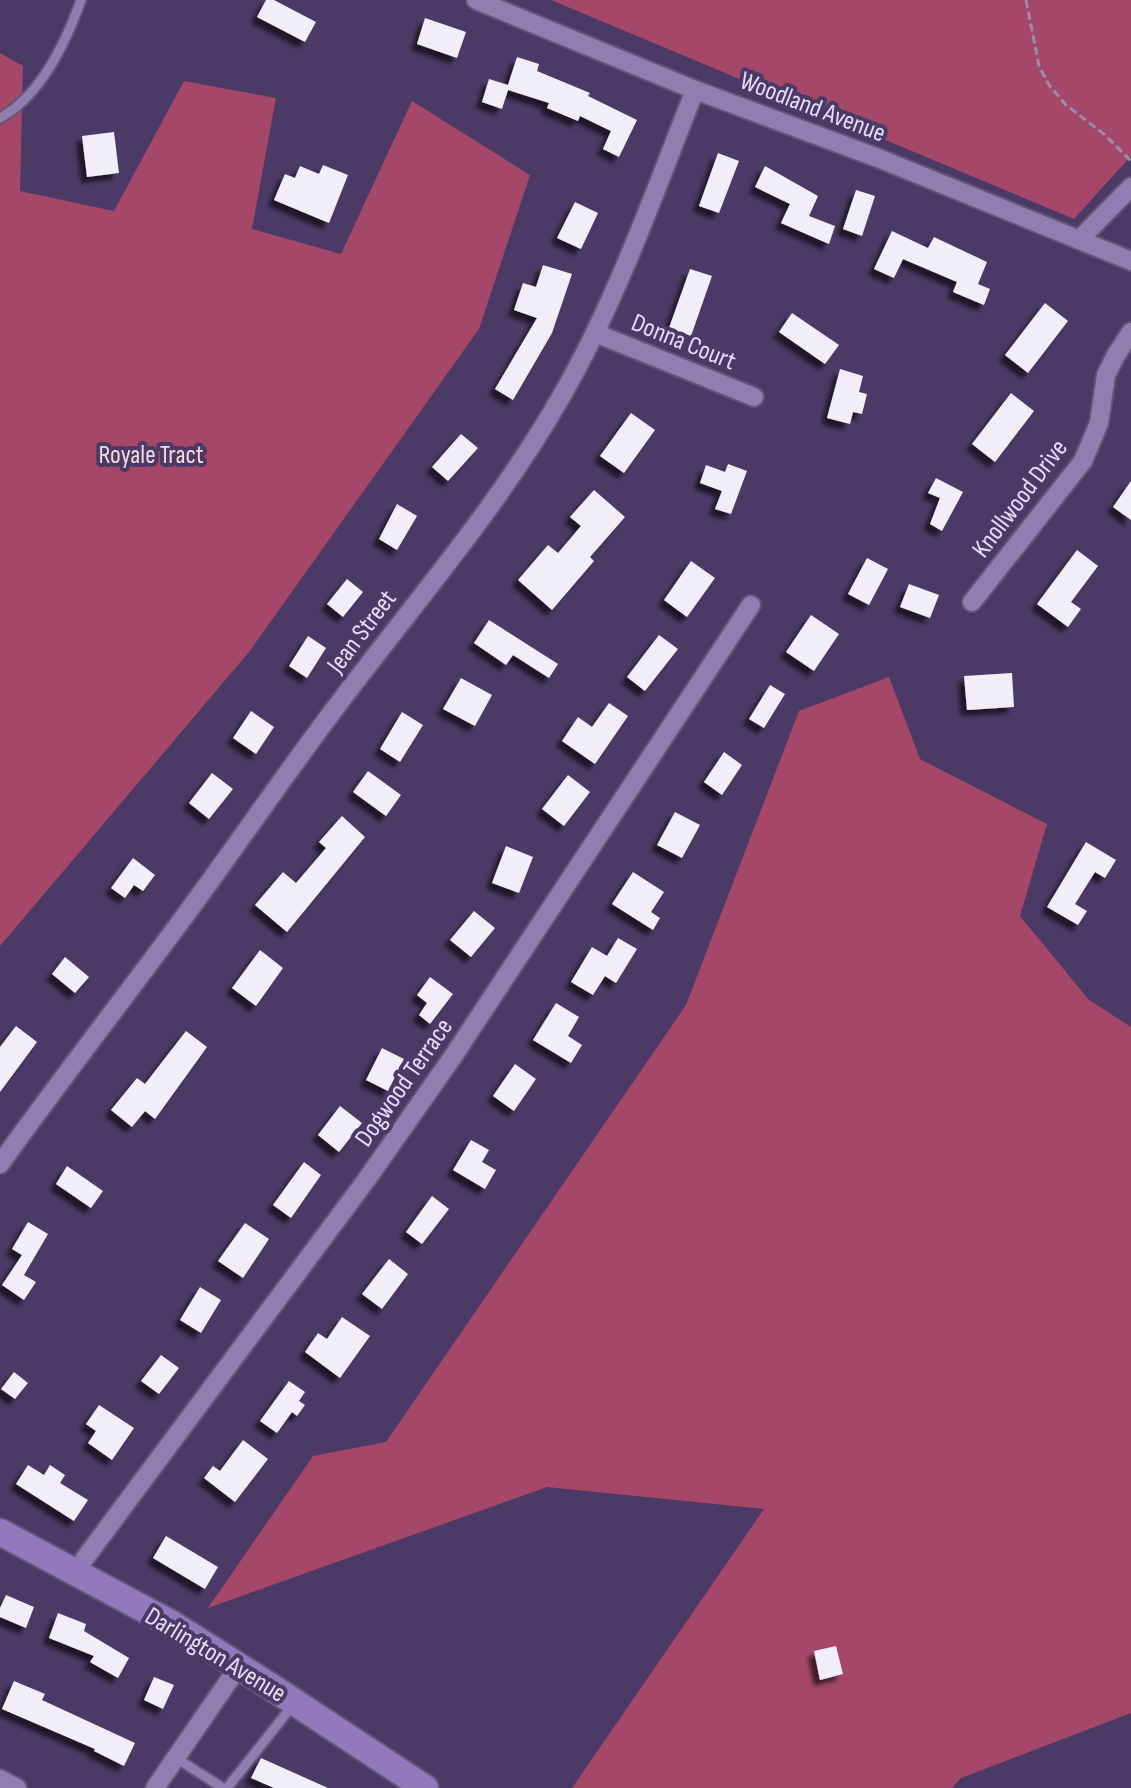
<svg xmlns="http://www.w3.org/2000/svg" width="1131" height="1788" viewBox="0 0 1131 1788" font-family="'Sofia Sans Condensed',sans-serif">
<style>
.green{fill:#a54769}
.building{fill:#f1eef9;filter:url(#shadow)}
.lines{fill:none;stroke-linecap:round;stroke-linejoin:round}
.lane-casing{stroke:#63557a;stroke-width:13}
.street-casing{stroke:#63557a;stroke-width:22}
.secondary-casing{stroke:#63557a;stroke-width:30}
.path{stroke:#998daf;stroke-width:3;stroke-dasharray:8 4;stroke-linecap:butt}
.lane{stroke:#8f7eaf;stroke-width:9}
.street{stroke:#8f7eaf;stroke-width:18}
.secondary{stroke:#9179bb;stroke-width:26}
.labels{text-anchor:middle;stroke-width:8;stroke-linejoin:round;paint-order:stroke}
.street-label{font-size:26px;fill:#e6ddf8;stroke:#4a3a65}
.park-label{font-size:26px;fill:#f8d9e1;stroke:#4a3a65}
</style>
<defs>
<filter id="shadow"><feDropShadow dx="-6" dy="6" stdDeviation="2" flood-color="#0009"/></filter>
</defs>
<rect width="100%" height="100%" fill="#4a3a65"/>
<!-- green -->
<path class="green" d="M551,0H1131V156L1074,219Z
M0,53L23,66L20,191L114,211L184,81L276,98L252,229L341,254L412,101L530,175L479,329L249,652L0,946Z
M889,677L920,759L1047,824L1020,916L1089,1000L1131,1027V1713L961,1778L952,1788H572L764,1509L547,1487L208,1608L313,1456L386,1442L686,1005L799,711Z"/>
<!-- building -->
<path class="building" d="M266,0H274L316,22L305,42L257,17Z
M425,18L466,32L457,58L417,44Z
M517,57L539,64L537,71L590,93L588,96L637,120L619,157L603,149L611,131L580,116L578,121L547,108L549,103L508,90L502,109L482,102L489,79L508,85Z
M114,132L119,173L87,177L82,136Z
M718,153L739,161L719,213L699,206Z
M323,165L348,175L329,223L274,200L285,174L295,178L300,166L319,174Z
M765,166L818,196L809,216L835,226L829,244L781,223L790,204L755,187Z
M856,190L875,196L862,236L843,229Z
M575,202L598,213L581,249L557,238Z
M892,231L928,248L934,237L987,262L978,284L990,289L984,305L953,292L957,282L903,259L894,278L874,269Z
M543,265L572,274L552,333L513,400L495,389L537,318L514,310L523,283L536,287Z
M690,269L712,276L691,336L669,328Z
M1045,303L1068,321L1028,373L1005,355Z
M792,313L839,345L825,364L779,332Z
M840,369L863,376L859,392L867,394L862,414L853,412L850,424L827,418Z
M1011,393L1034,411L995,462L972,444Z
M631,413L655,430L624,473L600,456Z
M461,434L478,448L448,481L432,467Z
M728,464L747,471L731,514L715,509L722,491L700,483L706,465L725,472Z
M936,478L963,492L942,531L930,524L940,498L928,493Z
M1131,481V520L1113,507Z
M594,490L625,517L590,557L594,561L552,610L518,580L548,545L558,553L581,526L570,517Z
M397,504L417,516L397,550L379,539Z
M1077,550L1098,566L1071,602L1081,609L1068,627L1037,604Z
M867,558L888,569L869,605L848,594Z
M691,561L715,578L687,617L664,600Z
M347,579L363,592L343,617L327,604Z
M909,584L939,595L930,618L900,607Z
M811,615L839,634L814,671L786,652Z
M489,620L558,664L549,678L513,655L506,665L474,643Z
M659,635L678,649L645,691L627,677Z
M308,636L326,648L307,678L289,666Z
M1012,673L1014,707L967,710L964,676Z
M461,678L492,695L475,726L443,709Z
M770,685L785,694L764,728L749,719Z
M609,703L628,716L595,764L562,741L578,717L592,727Z
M251,711L274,727L256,754L233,738Z
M402,712L423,725L400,762L380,749Z
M724,752L742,765L722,795L704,782Z
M368,771L401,795L386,816L353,792Z
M212,773L233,789L209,819L189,803Z
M568,775L590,792L564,826L542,809Z
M675,812L700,825L682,858L657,845Z
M342,816L365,837L287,932L255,905L283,872L296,883L326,848L319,842Z
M1086,842L1116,860L1105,878L1095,872L1075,904L1087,911L1078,925L1047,907Z
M506,846L533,857L519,893L492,883Z
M133,858L155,875L143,891L134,885L125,898L111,888Z
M633,872L664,892L651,912L660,918L653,930L612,904Z
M474,911L495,928L471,957L450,940Z
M618,938L637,949L616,983L605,976L593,995L571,982L592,947L607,956Z
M260,950L283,968L256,1006L232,988Z
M65,957L89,977L75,993L52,974Z
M430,977L453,994L430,1024L419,1015L427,1003L417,995Z
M556,1003L579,1017L568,1036L582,1045L571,1063L533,1040Z
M16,1026L37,1042L0,1092V1047Z
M186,1031L207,1047L155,1119L145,1111L132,1127L111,1110L137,1078L145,1084Z
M382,1048L404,1059L388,1091L366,1080Z
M515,1064L536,1079L514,1111L493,1096Z
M340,1106L362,1123L339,1152L318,1135Z
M471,1140L489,1150L482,1162L496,1170L485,1189L453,1170Z
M304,1162L321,1175L291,1218L273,1205Z
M67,1166L103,1191L91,1208L56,1184Z
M432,1196L449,1209L422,1244L406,1232Z
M28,1222L48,1234L24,1275L36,1282L24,1300L2,1285L22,1255L12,1249Z
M245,1223L269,1239L243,1278L218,1261Z
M389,1259L408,1274L382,1309L362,1294Z
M200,1287L221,1300L201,1333L180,1320Z
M342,1317L370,1336L340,1378L305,1352L318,1333L327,1339Z
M161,1355L179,1368L159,1394L141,1381Z
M14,1372L28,1383L15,1399L1,1389Z
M289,1381L305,1392L299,1401L305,1405L297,1416L292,1412L277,1433L260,1421Z
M99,1405L134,1428L112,1460L88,1443L96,1431L86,1424Z
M243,1440L268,1459L235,1502L204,1478L213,1466L220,1471Z
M28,1465L44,1475L50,1465L65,1475L60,1483L88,1500L74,1521L16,1484Z
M166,1536L218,1567L205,1589L153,1558Z
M6,1595L34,1607L26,1628L0,1617V1608Z
M58,1613L86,1624L84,1631L129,1658L118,1678L90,1662L94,1656L49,1638Z
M836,1646L843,1674L820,1680L814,1651Z
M154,1677L174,1685L163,1709L144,1700Z
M14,1681L45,1694L42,1700L135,1743L124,1766L94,1751L95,1749L2,1709Z
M261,1758L328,1788H274L251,1778Z"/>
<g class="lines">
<defs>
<path id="lane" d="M0,118C40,96 66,42 81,0
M176,1758L223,1788
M227,1788L293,1705"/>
<path id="street" d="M476,0L695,90L878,158L1131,261
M1079,240L1131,187
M595,333L754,397
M972,602L1083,461L1099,423L1106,375L1116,355L1131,332
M0,1164C59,1082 121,1002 181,921C233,851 281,780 333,711C410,608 497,509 561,397C617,300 654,193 695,90
M74,1573L367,1179L452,1058L751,605
M0,1779L17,1788
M155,1788L239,1666"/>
<path id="secondary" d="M0,1532L172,1624L273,1688L425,1788"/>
</defs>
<!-- lane casing -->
<use href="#lane" class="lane-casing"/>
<!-- street casing -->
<use href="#street" class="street-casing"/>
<!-- secondary casing -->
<use href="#secondary" class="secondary-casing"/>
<!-- path -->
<path class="path" d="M1026,0L1039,66L1049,85L1066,105L1104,134L1131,161"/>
<!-- lane -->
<use href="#lane" class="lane"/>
<!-- street -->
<use href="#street" class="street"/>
<!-- secondary -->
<use href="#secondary" class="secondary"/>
</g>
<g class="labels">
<!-- street labels -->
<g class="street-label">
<text transform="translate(813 106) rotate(21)" y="9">Woodland Avenue</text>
<text transform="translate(684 341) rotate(22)" y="9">Donna Court</text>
<text transform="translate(1019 498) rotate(-53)" y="9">Knollwood Drive</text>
<text transform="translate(361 631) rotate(-53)" y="9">Jean Street</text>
<text transform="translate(403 1082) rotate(-55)" y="9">Dogwood Terrace</text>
<text transform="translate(216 1654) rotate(31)" y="9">Darlington Avenue</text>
</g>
<!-- park labels -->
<g class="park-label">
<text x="151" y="463">Royale Tract</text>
</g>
</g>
</svg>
